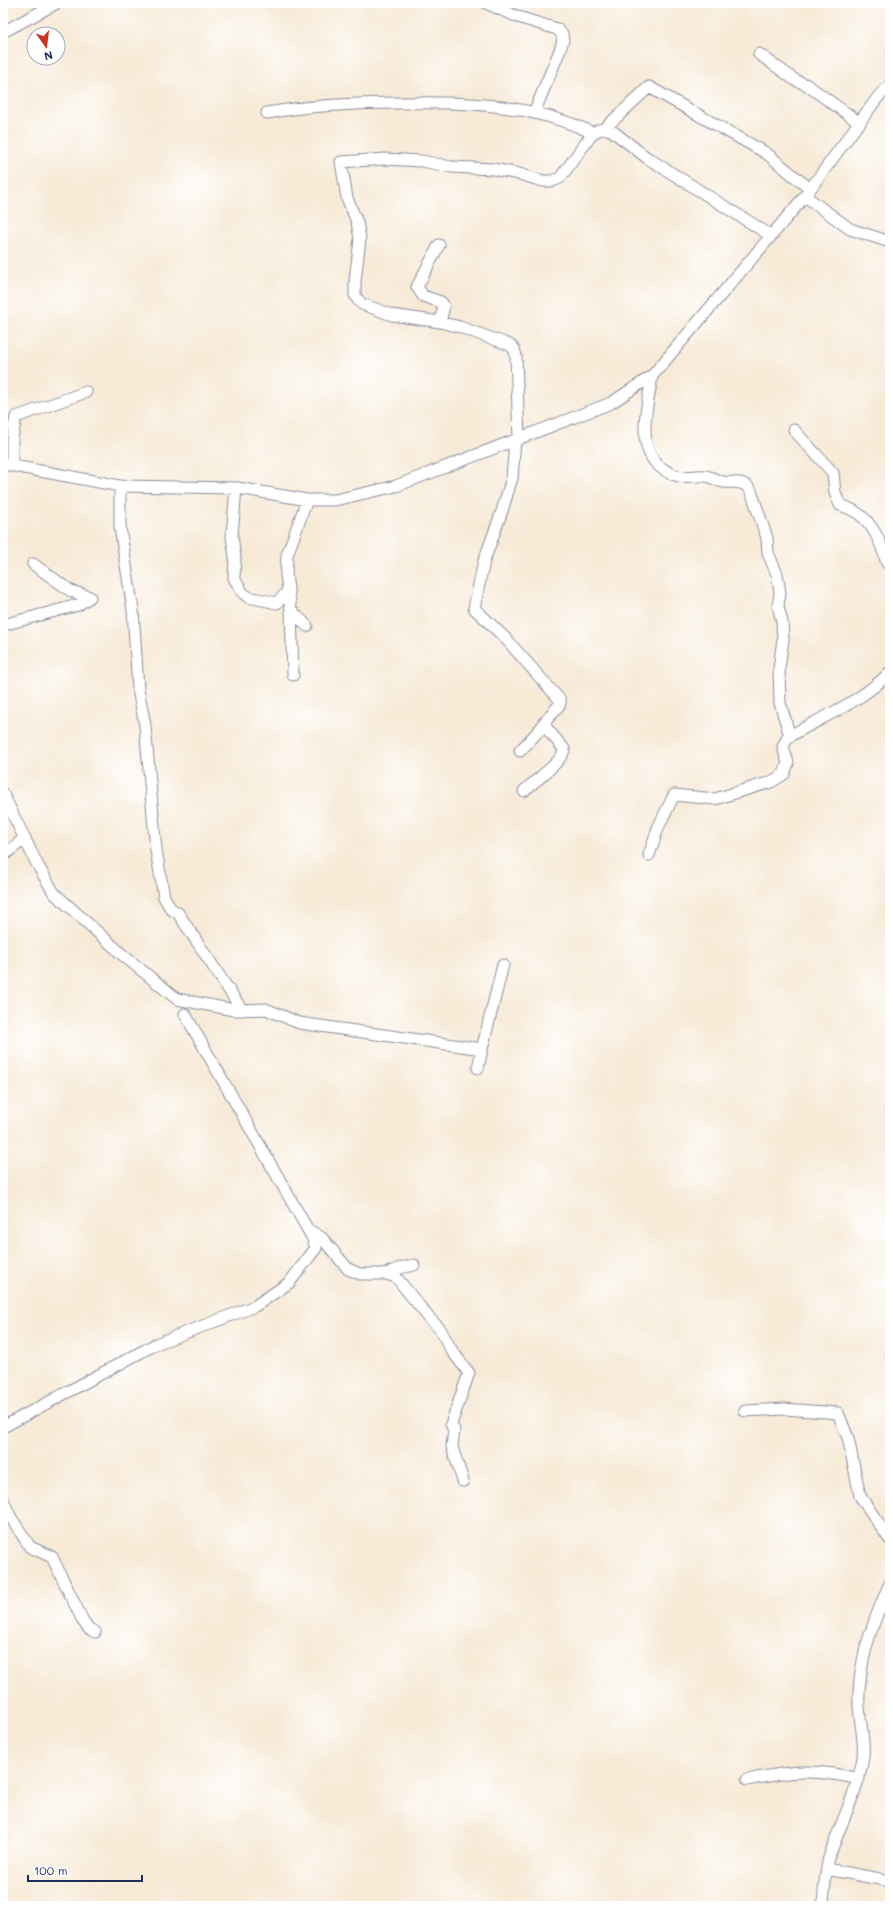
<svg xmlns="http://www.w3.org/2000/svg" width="893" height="1909" viewBox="0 0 893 1909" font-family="Mali,sans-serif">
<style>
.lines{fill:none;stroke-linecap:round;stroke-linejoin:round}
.minor-casing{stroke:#898c9a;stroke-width:13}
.minor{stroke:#fff;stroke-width:11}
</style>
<rect width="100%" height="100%" fill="#fff"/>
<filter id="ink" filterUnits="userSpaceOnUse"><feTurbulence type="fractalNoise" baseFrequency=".025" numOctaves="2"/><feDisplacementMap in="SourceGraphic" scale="8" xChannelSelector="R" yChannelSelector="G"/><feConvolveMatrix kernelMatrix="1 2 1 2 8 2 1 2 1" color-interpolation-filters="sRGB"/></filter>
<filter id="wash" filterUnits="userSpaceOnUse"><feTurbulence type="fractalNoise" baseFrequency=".012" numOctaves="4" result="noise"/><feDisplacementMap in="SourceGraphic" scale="16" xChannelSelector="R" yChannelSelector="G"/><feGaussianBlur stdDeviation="0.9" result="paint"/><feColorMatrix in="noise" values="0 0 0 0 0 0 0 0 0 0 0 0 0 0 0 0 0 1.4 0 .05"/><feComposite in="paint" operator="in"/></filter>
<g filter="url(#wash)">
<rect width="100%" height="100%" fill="#f7ead7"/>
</g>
<g filter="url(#ink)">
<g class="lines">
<defs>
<path id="minor" d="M486,3L518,17L557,29L562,34L563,40L560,50L534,113
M3,32L57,3
M759,54L795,80L807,85L860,123
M267,113C312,105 357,103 403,103C470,102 531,104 593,133
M605,128L649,87L766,153L810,189
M805,196L850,229L890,242
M439,245L417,287L423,296L441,302L444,306L440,322
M652,376C647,412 630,462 678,476C687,478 697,475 706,476C712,477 717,481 723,482C734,483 745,480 751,491L767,538L768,553L777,574L780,593L778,606L782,622L783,639L779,669L780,703L790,736
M794,430L833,473L835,493L840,505C869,513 879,536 887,563
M519,439L516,356L514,349L510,345L460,327L440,322L392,315L362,304L358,300L355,295V281L360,239L357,222L347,198L341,162L385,159L422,161L451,167L493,169L519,174L543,181H552L560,178L593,133C599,129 603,128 611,130L646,157L770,235
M515,440L512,478L502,511L484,561L474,608L506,639L560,700V704L543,724L564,749C565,759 533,783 524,791
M3,464L120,486L238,488L307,500H335L396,486L611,403L652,376L805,196L878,97L890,85
M12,465V438L16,417L86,392
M120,486V527L133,610L138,689L145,725L156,850L164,897L171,909L178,913L242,1010
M236,488L232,536L235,558L234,578L242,592L248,597L277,603L287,592
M307,500L287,555L286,575L291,610L307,626
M291,610L293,675
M3,625L78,605L90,597L71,591L33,564
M520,751L543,726
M3,794L37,864L54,893L124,956L177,999L234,1010L266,1009L299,1023L482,1049L478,1068
M649,855L658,828L674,795L715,799L771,782L784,774L788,763L783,747L787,738C821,717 862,702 890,672
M3,856L25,838
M482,1049L503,965
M312,1236V1232L322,1238L348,1269L360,1274H386L400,1268L414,1265
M386,1274L396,1277L429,1318L440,1329L452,1351L469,1373L451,1424L454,1430L452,1447L463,1481
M745,1411L784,1409L838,1413L848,1438L860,1496L890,1540
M3,1427L156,1344L255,1306L289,1283L316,1248L312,1237L185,1014
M3,1500L10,1516L30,1547L52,1557L83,1621L89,1629L95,1632
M747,1780C791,1771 814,1768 859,1779
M827,1869L890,1881
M823,1906C824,1890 825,1873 829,1858C839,1826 856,1796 862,1763C866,1744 860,1725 859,1706C857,1663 873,1622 890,1583"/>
</defs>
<!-- minor casing -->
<use href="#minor" class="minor-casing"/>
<!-- minor -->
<use href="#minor" class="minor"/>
</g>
</g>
<!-- margin -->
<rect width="893" height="1909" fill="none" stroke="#fff" stroke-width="16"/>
<!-- north arrow -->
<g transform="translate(46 46) rotate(166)"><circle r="19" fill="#ffffff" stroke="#a4acbf"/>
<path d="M0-3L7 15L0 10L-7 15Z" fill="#c8321e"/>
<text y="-6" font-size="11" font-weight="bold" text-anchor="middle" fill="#1b2f5e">N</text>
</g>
<!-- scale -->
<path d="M28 1875v6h114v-6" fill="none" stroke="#1b2f5e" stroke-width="2"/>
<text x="34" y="1875" font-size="12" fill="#1b2f5e" stroke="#ffffff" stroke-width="3" paint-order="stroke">100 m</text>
</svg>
